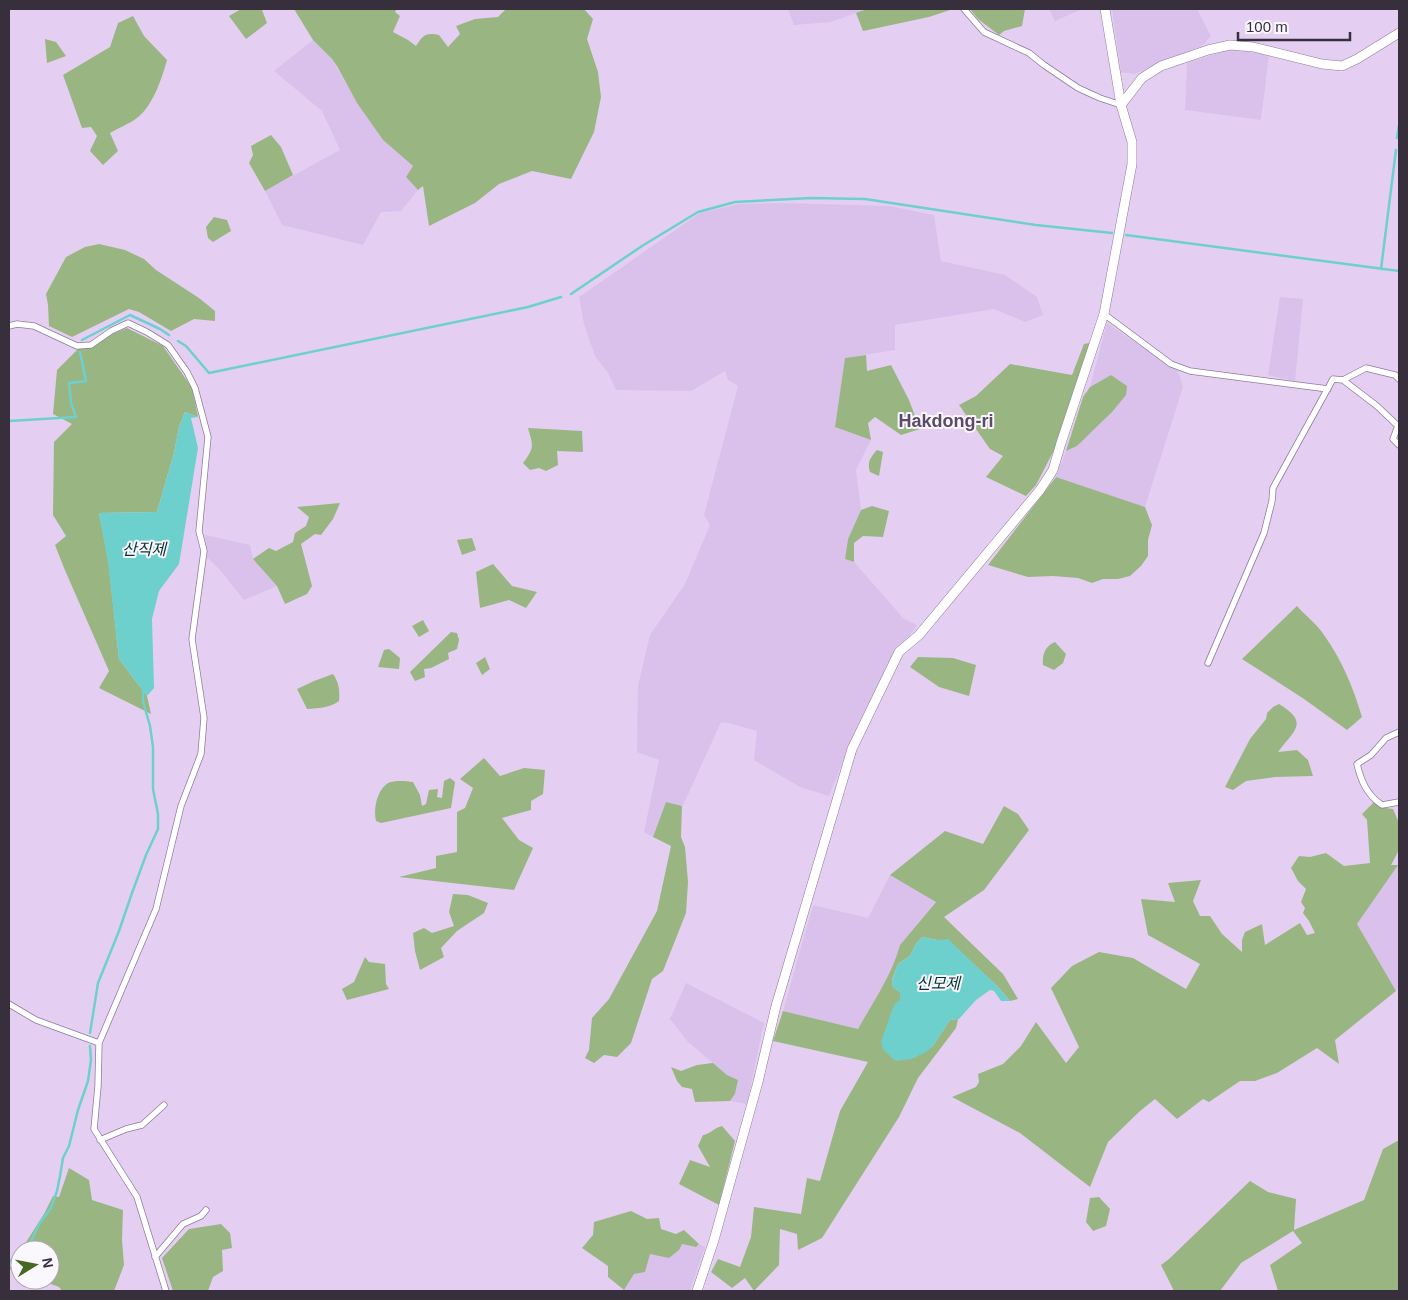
<svg xmlns="http://www.w3.org/2000/svg" width="1408" height="1300" viewBox="0 0 1408 1300" font-family="Arial,'Noto Sans KR',sans-serif">
<style>
.built{fill:#dac1eb}
.green{fill:#99b682}
.water{fill:#6ed0cc}
.lines{fill:none;stroke-linecap:round;stroke-linejoin:round}
.stream{stroke:#6ed0cc;stroke-width:2.5}
.street-casing{stroke:#8e7b9b;stroke-width:7}
.secondary-casing{stroke:#8e7b9b;stroke-width:10}
.street{stroke:#fff;stroke-width:5.5}
.secondary{stroke:#fff;stroke-width:9}
.labels{text-anchor:middle;stroke-width:4;stroke-linejoin:round;paint-order:stroke}
.water-label{font-size:16px;font-style:italic;fill:#023432;stroke:#fbf7fe}
.quarter-label{font-size:18px;font-weight:bold;fill:#5c4a68;stroke:#fbf7fe}
</style>
<rect width="100%" height="100%" fill="#e4cff2"/>
<!-- built -->
<path class="built" d="M788,9H867L831,22L794,25Z
M1049,9H1082L1055,21Z
M1112,9H1197L1211,36L1202,46L1135,74L1121,72Z
M313,40L332,59L357,103L383,140L413,166L406,177L418,190L401,211L381,212L363,245L282,225L265,191L340,150L322,111L274,71Z
M1231,49L1269,55L1261,120L1185,110L1187,63Z
M780,203L890,206L934,215L941,261L1005,275L1037,297L1043,315L1025,322L994,309L895,325V350L845,358L835,427L871,440L856,470L861,510L848,539L845,559L854,562L904,619L917,625L883,677L853,737L829,796L800,787L754,760L757,731L728,723L721,722L686,799L682,806L666,802L653,837L644,832L659,760L637,752L638,686L650,635L685,584L710,525L704,515L738,386L728,380L725,371L691,391L616,390L608,373L595,356L584,324L579,297L700,213L739,204Z
M1280,297L1303,299L1295,381L1268,375Z
M1107,323L1178,371L1183,387L1145,507L1056,477L1066,451L1077,446L1112,412L1111,375L1090,387Z
M205,535L250,545L253,559L277,586L244,600L220,570L207,557Z
M1399,863V988L1396,991L1357,924Z
M890,875L936,901L900,945L898,953L886,981L858,1029L783,1011L813,905L868,918Z
M686,983L764,1023L747,1104L730,1101L735,1094L738,1080L727,1075L688,1042L670,1019Z
M682,1244L695,1247L699,1244L705,1247L690,1291H623L634,1274L650,1254Z"/>
<!-- green -->
<path class="green" d="M241,9H264L262,10L267,23L246,39L229,16Z
M294,9H397L395,12L400,16L393,32L408,40L416,46C423,35 426,32 439,35L448,47L460,34L456,26L475,19L498,17L506,9H584L593,19L587,39L598,72L601,97L594,132L571,179L532,171L499,184L475,203L429,226L423,186L418,190L406,177L413,166L383,140L357,103L337,66L332,59L313,40Z
M867,9H953L929,17L863,31L856,13Z
M970,9H1025L1022,26L1004,31L999,35L978,19Z
M133,16L144,36L167,60C162,78 153,106 137,118C129,124 118,128 110,133L118,151L103,165L90,151L97,136L91,127L82,128L63,75L110,47L118,23Z
M45,39L56,42L66,56L47,63Z
M271,135L281,147L293,175L265,191L249,163L253,155L251,146Z
M214,217L227,220L231,231L213,242L208,238L206,227Z
M99,244L125,250L144,259L156,270L199,298L215,311V321L194,319L171,331L139,312L129,309L72,337L49,326L48,305L46,294L66,257L85,247Z
M127,328L163,346L192,388L198,417L185,412L179,427L174,453L157,512L99,513L108,558L119,659L147,696L151,714L99,688L109,671L64,568L55,545L66,536L53,515L54,442L72,424L53,414L57,370L78,349Z
M1089,343L1091,353L1053,452L1036,485L1026,496L986,477L1003,456L990,449L959,405L976,396L1010,364L1072,375L1084,344Z
M866,355L867,371L891,365L909,400L920,429L901,435L875,417L868,423L871,440L835,427L845,358Z
M1111,375L1127,386L1126,395L1112,412L1077,446L1066,451L1083,397L1090,387Z
M528,428L582,431L583,452L557,451L558,465L546,471L539,468L530,470L523,463C535,447 533,446 528,428Z
M877,450L883,452L879,476L870,472C867,462 870,458 877,450Z
M1056,477L1145,507L1152,525L1148,540V556L1141,566L1130,576L1118,579H1103L1092,583L1078,578L1053,576L1028,577L988,565Z
M340,503L333,519L321,535L315,534L301,544L312,586L307,594L285,604L277,586L253,559L269,548L276,551L293,542L295,533L306,526L309,517L297,507Z
M872,506L889,511L883,537L863,536L854,543V562L845,559L848,539L861,510Z
M472,538L476,550L462,555L457,540Z
M493,564L512,586L537,592L526,608L509,600L480,608L476,572Z
M1297,606C1306,616 1317,624 1324,635C1342,660 1353,687 1362,717L1347,730L1304,699L1242,659Z
M423,620L429,631L419,637L412,626Z
M451,632L457,633L459,640L457,649L448,653L449,659L431,668L424,669L425,677L415,681L410,672Z
M1055,642L1066,654L1063,663L1054,670L1043,665C1042,655 1045,646 1055,642Z
M389,649L400,658L399,669L378,667L384,650Z
M485,657L490,669L482,675L476,663Z
M918,657L953,658L976,665L969,696L939,687L910,667Z
M333,674C339,683 340,690 339,701C330,708 319,708 307,709L297,689L314,681Z
M1279,704C1310,723 1294,730 1278,752L1297,750L1308,760L1313,776L1275,777L1246,781L1233,790L1225,787L1250,739L1266,719L1267,713L1273,707Z
M484,758L500,776L524,768L545,770L543,794L531,801V810L502,818L519,840L533,848L514,890L399,877L436,868V856L457,852V812L465,808L473,788L460,779Z
M450,778L455,782L451,808L381,823L376,821C373,809 377,790 388,783C395,780 406,781 413,782L420,795L422,806L426,804L429,790L438,789L437,797L442,798L444,781Z
M666,802L682,806L681,837L685,847L688,882L686,913L663,971L652,979L631,1043L617,1057L604,1055L594,1063L585,1058L589,1050L592,1018L609,999L657,911L671,846L653,837Z
M1374,802L1379,807L1393,809L1399,823V850L1391,865H1398L1357,924L1396,991L1335,1040L1339,1064L1317,1048L1277,1073L1255,1081H1240L1209,1102L1203,1099L1177,1119L1155,1099L1140,1111L1108,1142L1090,1187L1020,1133L952,1097L976,1087L979,1082L978,1074L1003,1064L1021,1046L1036,1022L1066,1063L1079,1047L1051,988L1072,966L1099,952L1133,958L1186,989L1200,964L1148,935L1141,899L1175,902L1168,883L1201,880L1193,901L1200,916H1210L1222,934L1242,952V940L1245,932L1262,924L1265,945L1300,923L1307,935L1315,933L1309,921L1303,913L1305,908L1301,902L1306,889L1298,881L1291,868L1299,856L1310,857L1326,853L1344,866L1370,863L1367,820L1362,814Z
M1004,806L1018,814L1029,830L984,890L944,917L1003,974L1018,999L1010,1001L998,987L948,940H937L922,937L916,944L910,956L898,964L892,980L893,987L900,992V1000L932,1047L950,1020L958,1019L956,1028L918,1078L899,1117L822,1238L798,1250L797,1234L780,1229L779,1265L754,1291L745,1278L732,1288L711,1272L718,1259L740,1267L751,1237L754,1207L801,1214L807,1178L820,1181L840,1111L868,1062L773,1041L783,1011L858,1029C873,1002 892,975 900,945L936,902L890,875L945,831L983,844Z
M453,894L468,895L488,903L484,913L457,931L441,948L444,957L420,970L415,951L413,933L424,928L432,933L454,926L449,912Z
M365,957L369,962L385,964L386,984L389,989L347,1000L342,989L354,982Z
M713,1063L727,1075L738,1080L735,1094L730,1101L695,1102L692,1089L682,1087L677,1081L671,1067L681,1071L697,1065Z
M722,1126L735,1141L719,1205L679,1184L690,1160L710,1167L698,1146L703,1135C710,1134 714,1128 722,1126Z
M1399,1140V1291H1278L1270,1265L1302,1243L1293,1231L1241,1263L1220,1291H1174L1161,1265L1169,1259L1250,1181L1268,1192L1296,1199L1294,1230L1364,1200L1383,1149Z
M69,1168L89,1180L92,1200L123,1210L122,1239L124,1265L114,1291H62L59,1287L40,1280H50V1250H21L44,1214L53,1196L59,1197Z
M1099,1197L1110,1209L1106,1226L1093,1231L1086,1222L1090,1198Z
M631,1211L647,1219L659,1218L661,1229L676,1234L684,1230L699,1244L696,1247L682,1244L679,1250L669,1258L650,1254L645,1272L634,1274L624,1290L608,1277V1266L582,1248L593,1235L594,1222Z
M221,1224L230,1233L232,1248L222,1250L223,1271L213,1277L208,1291H173L162,1258L189,1229Z
M20,1252V1273L9,1269Z"/>
<!-- water -->
<path class="water" d="M185,412L198,417L191,418L198,448L179,564L159,591L152,619L154,688L147,696L119,659L108,562L99,513L157,512L174,453L179,427Z
M922,937L937,940L948,939L998,987L1010,1001H1001L994,991L990,990L976,1000L959,1019L950,1020L932,1047L926,1052L911,1059L896,1061L892,1058L883,1049L881,1042L892,1010L895,1004L900,1000V992L893,987L892,981L898,964L910,956L916,944Z"/>
<g class="lines">
<!-- stream -->
<path class="stream" d="M1397,138L1399,125
M1126,235L1399,271
M1381,269L1396,150
M571,294L642,246L698,212L735,202L811,198L865,199L1036,225L1112,233
M82,340L130,315L160,329L169,335
M178,341L186,346L209,373L528,307L561,297
M9,421L76,417L71,403L69,383L86,381L80,352
M90,1033L98,983L119,931L132,893L146,855L158,829V814L153,789V747L150,726L143,701V690
M24,1250L29,1246L39,1224L51,1208L57,1191L60,1176L63,1158L69,1146L78,1110L88,1081L91,1060L90,1046
M9,1262L20,1253"/>
<defs>
<path id="street" d="M964,9L984,32L1029,53L1044,65L1078,88L1100,98L1121,105
M1104,314L1171,364L1190,371L1328,389
M9,326L17,324L34,326L77,346L91,345L111,331L128,323L147,332L168,345L187,372L195,388L208,437L199,531L204,551L192,639L204,718L201,754L181,806L156,909L99,1043
M1343,380L1366,368L1395,375L1399,379
M1208,663L1264,533L1272,501L1273,488L1333,379L1343,380L1377,406L1398,426L1393,439L1399,445
M1399,732L1386,738L1371,755L1357,764C1361,781 1367,795 1382,805L1399,802
M9,1004L36,1020L99,1043L98,1086L94,1129L137,1197L166,1291
M100,1140L126,1129L142,1125L164,1105
M155,1257L183,1224L201,1216L206,1210"/>
<path id="secondary" d="M1121,105L1142,78L1161,66L1208,50L1230,45L1253,47L1322,64L1342,66L1357,59L1399,33
M697,1291L714,1240L758,1082L776,1006L852,749L899,652L919,635L1040,490L1053,470L1061,443L1104,314L1132,164V142L1121,105L1105,9"/>
</defs>
<!-- street casing -->
<use href="#street" class="street-casing"/>
<!-- secondary casing -->
<use href="#secondary" class="secondary-casing"/>
<!-- street -->
<use href="#street" class="street"/>
<!-- secondary -->
<use href="#secondary" class="secondary"/>
</g>
<g class="labels">
<!-- water labels -->
<g class="water-label">
<text x="144" y="555">산직제</text>
<text x="938" y="989">신모제</text>
</g>
<!-- quarter labels -->
<g class="quarter-label">
<text x="946" y="427">Hakdong-ri</text>
</g>
</g>
<!-- border -->
<rect width="1408" height="1300" fill="none" stroke="#372f3c" stroke-width="20"/>
<!-- north arrow -->
<g transform="translate(35 1265) rotate(80)"><circle r="24" fill="#fbf7fe" stroke="#ada7b0"/>
<path d="M0-4L9 19L0 12L-9 19Z" fill="#466921"/>
<text y="-8" font-size="14" font-weight="bold" text-anchor="middle" fill="#372f3c">N</text>
</g>
<!-- scale -->
<path d="M1238 32v8h112v-8" fill="none" stroke="#372f3c" stroke-width="2.5"/>
<text x="1246" y="32" font-size="15" fill="#372f3c" stroke="#fbf7fe" stroke-width="4" paint-order="stroke">100 m</text>
</svg>
